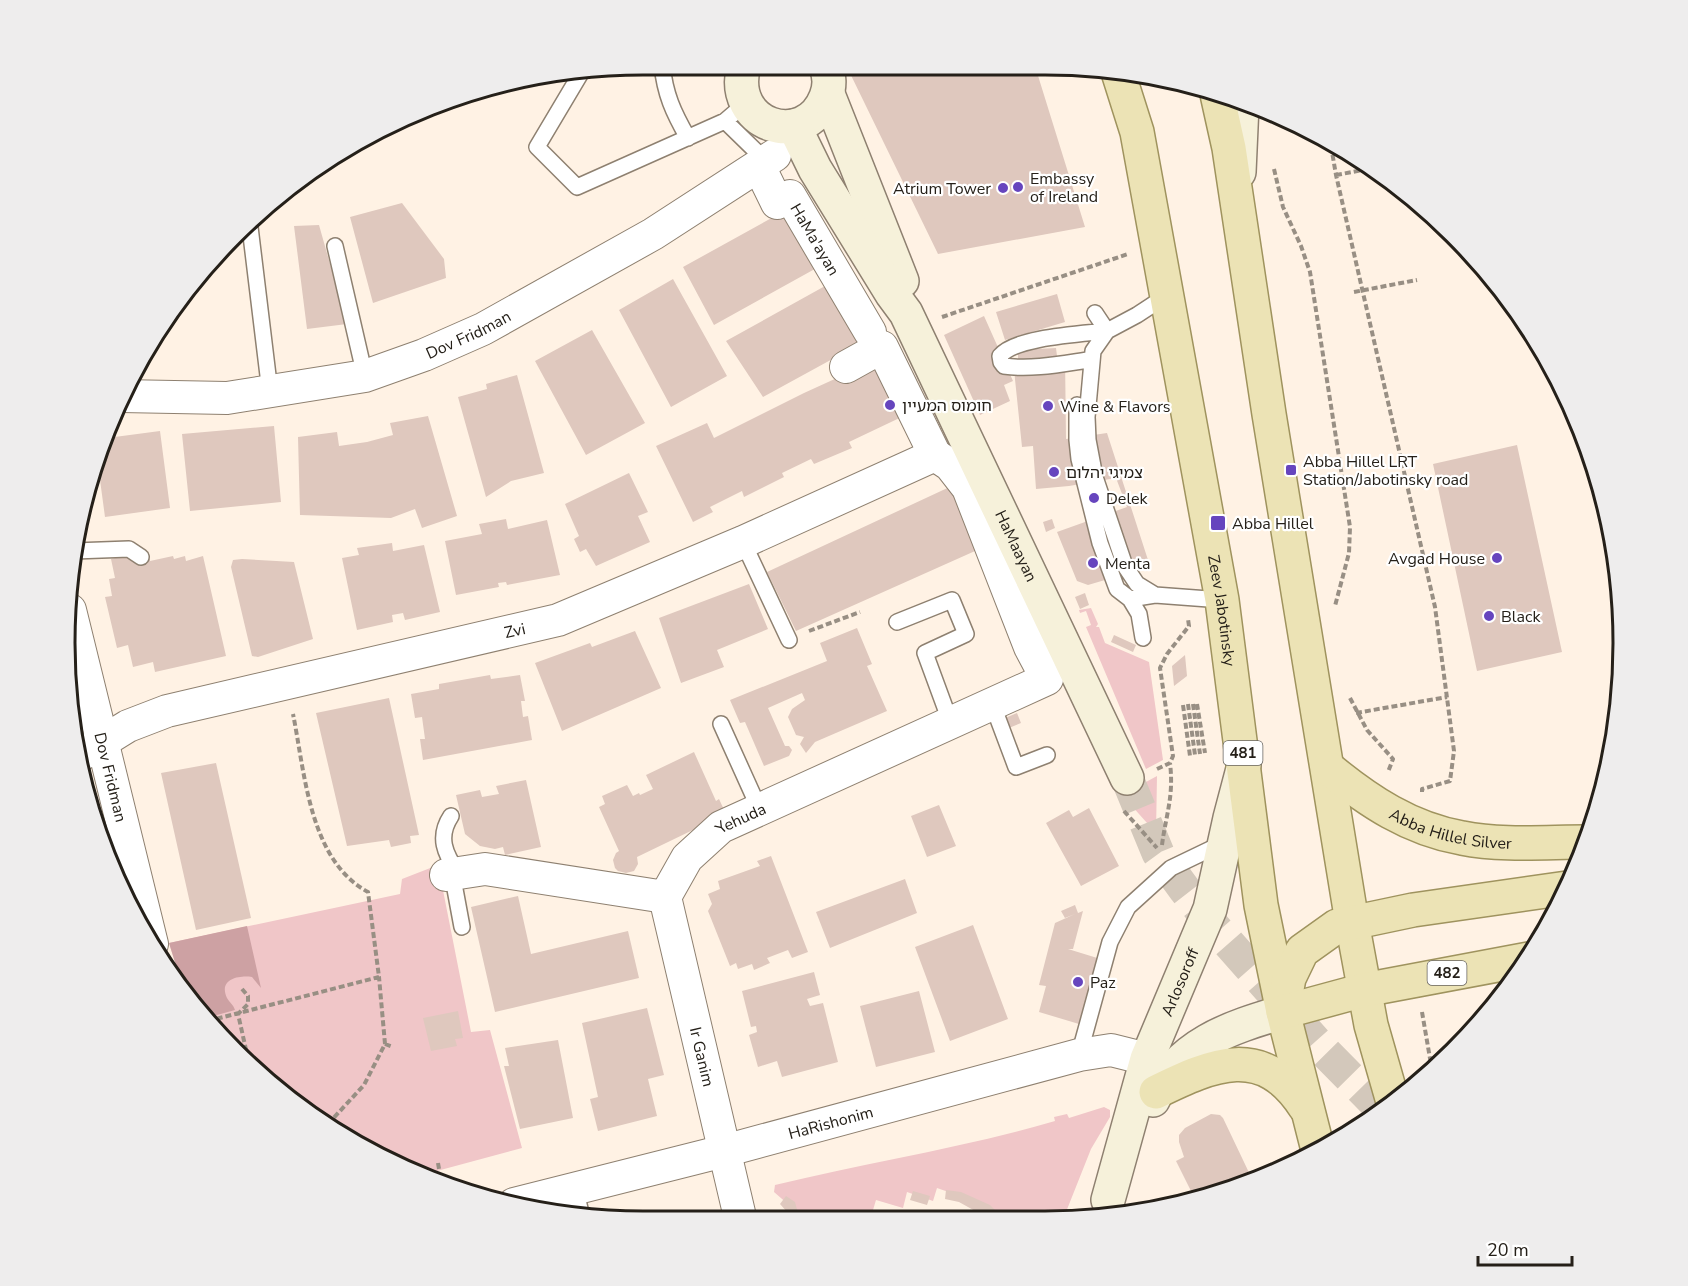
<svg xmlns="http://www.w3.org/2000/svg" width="1688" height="1286" viewBox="0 0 1688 1286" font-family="'Nunito Sans','Noto Sans Hebrew',sans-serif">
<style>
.green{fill:#f0c6c8}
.forest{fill:#cda1a3}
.water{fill:#d1e1bc}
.building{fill:#dfc8be}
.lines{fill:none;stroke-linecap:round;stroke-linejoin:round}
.secondary-tunnel{stroke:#d3c8bb;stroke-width:33;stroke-dasharray:33 16;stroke-linecap:butt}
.lane-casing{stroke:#8e8070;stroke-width:18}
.street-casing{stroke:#8e8070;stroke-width:34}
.secondary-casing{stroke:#8e8070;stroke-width:36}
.primary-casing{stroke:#9f935e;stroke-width:36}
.path{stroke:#988f84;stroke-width:4;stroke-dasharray:6 3;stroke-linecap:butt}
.lane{stroke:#fff;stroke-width:15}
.street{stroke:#fff;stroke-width:32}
.secondary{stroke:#f6f1da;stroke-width:33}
.primary{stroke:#ece3b5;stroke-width:33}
.poi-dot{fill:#6645be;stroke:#fff;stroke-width:2}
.labels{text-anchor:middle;stroke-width:4.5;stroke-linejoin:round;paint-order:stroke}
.shield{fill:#fff;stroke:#66635e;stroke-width:1.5}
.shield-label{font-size:15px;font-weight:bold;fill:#252019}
.poi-label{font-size:16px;fill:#252019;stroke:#fff;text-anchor:start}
.street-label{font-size:16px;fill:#252019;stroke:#fff}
.rim{fill:none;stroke:#252019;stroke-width:3}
</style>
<rect width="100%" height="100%" fill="#fff2e4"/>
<!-- green -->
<path class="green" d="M1091,608L1098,624L1096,627H1099L1105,643L1149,662L1163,760L1146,769L1086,627L1091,625L1086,611L1080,613L1079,610Z
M67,670L80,730L78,740L66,681Z
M1157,776L1156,833L1122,795Z
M438,865L471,1032L490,1030L522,1148L422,1175L353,1144L234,1052L184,991L169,943L400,894L402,879Z
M1104,1107L1110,1110V1117L1091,1149L1064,1217H995L977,1202L937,1188L933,1201L907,1192L903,1208L876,1200L873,1210L849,1217H793L789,1205L774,1192L775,1185C868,1162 963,1148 1055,1121L1054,1117L1067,1114L1069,1118Z"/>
<!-- forest -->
<path class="forest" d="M247,926L261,988L252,977C239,975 218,979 227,998C230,1003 233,1004 235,1010L206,1018L184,991L169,943Z"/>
<!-- water -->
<path class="water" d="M1623,641V643L1619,691L1612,643Z"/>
<!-- building -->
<path class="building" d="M846,65L1035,66L1085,227L938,254Z
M402,203L444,259L446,278L373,303L350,217Z
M788,209L822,265L714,325L683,267Z
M319,225L347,324L307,329L294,226Z
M673,279L727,376L671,407L619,310Z
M834,281L869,339L763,397L726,341Z
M1057,294L1065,322L1005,340L996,312Z
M984,316L1013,381L1004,385L1010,401L980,415L944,335Z
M592,330L645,423L586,455L535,361Z
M1056,348L1057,356H1065L1066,439L1107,433L1148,560L1105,580L1088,585L1077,581L1057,532L1127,507L1116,478L1069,486L1036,489L1033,446L1022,447L1013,360L1018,359V350Z
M883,357L910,413L849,442L852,448L814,464L811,459L782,473L784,477L744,497L742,491L710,507L713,512L693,522L656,446L707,423L714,438L804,393Z
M517,375L544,473L511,481L486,497L458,397L487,389L486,384Z
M428,416L457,516L422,528L415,509L391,518L300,515L298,437L337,432L339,446L367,442L393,435L390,423Z
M274,426L281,502L190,511L182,434Z
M160,431L170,508L105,517L98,465L107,438Z
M1517,445L1562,652L1477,671L1433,464Z
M629,473L648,512L638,516L650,542L596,566L586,549L580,552L574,539L579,536L565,504Z
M956,484L984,547L796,631L767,572Z
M506,519L508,529L547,520L560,575L507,585L506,582L498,583L499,587L456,595L445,541L482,534L479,524Z
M1052,519L1055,528L1046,532L1043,522Z
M392,543L393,551L424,545L440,612L405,620L403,613L392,615L393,622L357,630L342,558L359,555L357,548Z
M131,554L132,559L149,555L150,561L173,556L174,559L185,556L186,561L203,556L226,656L155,672L153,662L133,667L128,645L117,648L105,597L112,596L109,579L115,578L111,559Z
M242,559L294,562L313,639L258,657L252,656L231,567L233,560Z
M749,584L768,629L717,650L724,667L681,683L659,618Z
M1085,593L1089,605L1080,609L1075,597Z
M857,628L872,664L867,666L887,711L815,742L806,753L800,744L804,737L796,735L788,717L792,709L805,700L802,693L768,708L785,746H789L792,750L789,756L764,766L745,722L740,723L730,700L827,661L820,643Z
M635,631L661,688L562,731L535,663L590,643L592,647Z
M1114,635L1136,645L1133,652L1111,642Z
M1185,655L1187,676L1174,686L1172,666Z
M490,675L491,679L520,675L525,701H521L523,717L528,716L532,740L423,760L420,739H425L422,717L415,718L411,694L439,689V684Z
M389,698L419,835L410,836L411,843L391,847L389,840L347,846L316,713Z
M1017,713L1021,723L1009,728L1005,718Z
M694,752L716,801L719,799L726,814L637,857L638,864L634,871L626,873L618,871L615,868L613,860L616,853L619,851L599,807L605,804L602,796L627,785L633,796L639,793L640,795L653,789L646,775Z
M216,763L251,918L196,930L161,773Z
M526,780L541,847L505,855L503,847L495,849L480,846L465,834L456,795L480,790L482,797L499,794L496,786Z
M939,805L956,846L927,857L911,816Z
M1089,808L1119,866L1081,886L1046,823L1069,810L1073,817Z
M771,856L808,952L792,958L788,950L767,958L770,963L754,970L752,964L738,969L736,963L730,966L708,911L712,904L708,894L720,889L718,881L760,866L757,861Z
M905,879L917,913L830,948L816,912Z
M518,896L531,954L628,931L639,978L495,1012L471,907Z
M1075,905L1078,913L1083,911L1073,949H1068L1107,961L1089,1027L1039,1012L1046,986L1039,985L1055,923L1075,914L1065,918L1061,911Z
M973,925L1008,1019L950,1041L915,947Z
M814,972L820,995L807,999L810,1006L823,1003L838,1062L782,1077L777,1061L758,1067L749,1035L757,1032L756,1026L751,1027L742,991Z
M919,991L935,1052L876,1067L860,1006Z
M647,1008L664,1075L648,1079L657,1116L598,1131L590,1099L598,1097L582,1023Z
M458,1011L463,1038L455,1039L457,1046L431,1051L423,1018Z
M558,1040L573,1118L520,1129L504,1066H509L505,1048Z
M1211,1114L1220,1115L1223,1118L1253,1181L1194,1197L1176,1161L1184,1157L1179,1142V1135L1185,1128Z
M946,1190L961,1192L990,1205L1002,1217H986L959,1202L945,1199Z
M913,1191L930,1196L927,1205L910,1200Z
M786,1196L795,1202L799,1217H788V1213L780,1204Z"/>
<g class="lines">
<!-- secondary-tunnel -->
<path class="secondary-tunnel" d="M1127,778L1158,853L1185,890L1209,921L1323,1050L1383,1111"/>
<defs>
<path id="lane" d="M662,65C665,94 673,112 688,138
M581,73L537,147L577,187L725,121L746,103
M725,121L766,161
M250,227L270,392
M335,246L365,376
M1166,296L1137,315L1107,331L1093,351L1087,417L1088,440L1095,477L1125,566L1137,584L1155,595L1222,600
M1088,360C1061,364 1031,370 1004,366L1001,362L1000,356C1015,337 1082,334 1107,331L1095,313
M1077,405V440L1079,459L1100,543L1117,589L1130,599L1155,595
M743,542L789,640
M74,551L129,549L141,557
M1130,599L1139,614L1143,638
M897,622L952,600L966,634L925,653L950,721
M992,703L1016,767L1047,755
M721,724L758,806L751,812
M451,816C437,837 445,854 458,873
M452,873L462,927
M1079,1055L1110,942L1128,907L1171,868L1223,843
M575,1188L582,1217"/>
<g id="street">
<path id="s1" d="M759,166L777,203L790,196L870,332"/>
<path d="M846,367L882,347L935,455"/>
<path id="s2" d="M121,396L227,398L365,376L424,355L483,329L653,234L775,155"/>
<path id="s3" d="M70,610L152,944"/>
<path id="s4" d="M81,755L128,726L167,711L558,620L743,542L935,455"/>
<path id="s5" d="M446,875L485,869L665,897L687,858L721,827L1047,679L1030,647L968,488L950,465L935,455"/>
<path id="s6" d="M665,897L740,1217"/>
<path id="s7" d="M514,1204L724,1151L1079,1055L1111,1050L1147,1059"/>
</g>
<g id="secondary">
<path d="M744,65C727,126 805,151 826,97C830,87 830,75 825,65"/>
<path d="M828,94L902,281"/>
<path id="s8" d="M794,126L815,169L892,294L906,313L1127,778"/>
<path d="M1239,172L1242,105"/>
<path d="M1153,1100C1178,1044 1229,1028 1283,1012"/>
<path id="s9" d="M1108,1200L1147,1059L1210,909L1230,818L1244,765"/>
</g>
<g id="primary">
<path id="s10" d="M1118,72L1137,132L1222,600L1261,905L1283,1012L1318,1150"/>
<path d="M1217,94L1229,148L1269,414L1352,922L1371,1025L1393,1102"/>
<path id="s11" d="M1328,768C1368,801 1410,829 1462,838C1502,846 1546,842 1586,842"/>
<path d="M1284,1005L1289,978L1302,951L1337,926L1413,910L1567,888"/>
<path d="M1283,1012L1364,990L1529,959"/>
<path d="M1156,1092C1213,1064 1263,1042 1305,1107"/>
</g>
</defs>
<!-- lane casing -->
<use href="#lane" class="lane-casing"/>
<!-- street casing -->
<use href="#street" class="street-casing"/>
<!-- secondary casing -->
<use href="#secondary" class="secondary-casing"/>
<!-- primary casing -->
<use href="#primary" class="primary-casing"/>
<!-- path -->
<path class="path" d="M1331,146L1336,175L1435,607L1454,751L1450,781L1422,789V792
M1274,169L1283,207L1301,246L1310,272L1350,527L1349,553L1335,606
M1336,175L1374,168
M1354,292L1417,280
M942,317L1128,254
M809,631L860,612
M1350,698L1367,730L1393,759L1388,772
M1188,704L1195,755
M1193,704L1200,754
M1197,704L1205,753
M1183,705L1190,756
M1356,713L1447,697
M1157,769L1170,763L1173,756L1160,668L1167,654L1189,626L1188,619
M1124,811L1157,848
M1162,845C1166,814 1174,797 1170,763
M242,989L248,996V1004L238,1014L249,1063
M1422,1012L1432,1070
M208,1021L379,977L368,892C309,860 305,773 293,714
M385,1044L393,1047
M328,1124L364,1085L385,1044L379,977
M438,1163L439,1169"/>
<!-- lane -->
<use href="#lane" class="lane"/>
<!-- street -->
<use href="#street" class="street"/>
<!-- secondary -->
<use href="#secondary" class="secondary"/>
<!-- primary -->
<use href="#primary" class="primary"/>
</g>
<!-- markers -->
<g class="poi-dot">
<circle cx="1018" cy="187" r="6"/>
<circle cx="1003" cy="188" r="6"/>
<circle cx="890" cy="405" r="6"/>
<circle cx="1048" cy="406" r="6"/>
<rect x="1285" y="464" width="12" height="12" rx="3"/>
<circle cx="1054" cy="472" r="6"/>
<circle cx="1094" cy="498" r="6"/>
<rect x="1210" y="515" width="16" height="16" rx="3"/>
<circle cx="1497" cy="558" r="6"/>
<circle cx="1093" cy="563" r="6"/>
<circle cx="1489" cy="616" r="6"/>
<circle cx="1078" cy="982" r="6"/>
</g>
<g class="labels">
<!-- shield labels -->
<g class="shield">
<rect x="1223.5" y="741" width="39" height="24" rx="4.5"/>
<rect x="1427.5" y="961" width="39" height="24" rx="4.5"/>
</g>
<g class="shield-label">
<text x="1243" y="758">481</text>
<text x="1447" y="978">482</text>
</g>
<!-- poi labels -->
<g class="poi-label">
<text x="1030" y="184">Embassy<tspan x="1030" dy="18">of Ireland</tspan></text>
<text x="991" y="194" text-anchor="end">Atrium Tower</text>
<text x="902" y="411">חומוס המעיין</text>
<text x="1060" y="412">Wine &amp; Flavors</text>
<text x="1303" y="467">Abba Hillel LRT<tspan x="1303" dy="18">Station/Jabotinsky road</tspan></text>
<text x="1066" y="478">צמיגי יהלום</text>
<text x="1106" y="504">Delek</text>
<text x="1232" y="529">Abba Hillel</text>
<text x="1485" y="564" text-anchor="end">Avgad House</text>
<text x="1105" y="569">Menta</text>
<text x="1501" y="622">Black</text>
<text x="1090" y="988">Paz</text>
</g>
<!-- street labels -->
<g class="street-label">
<text dy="6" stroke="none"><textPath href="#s1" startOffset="106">HaMa'ayan</textPath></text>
<text dy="6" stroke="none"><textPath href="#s2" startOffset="357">Dov Fridman</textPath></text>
<text dy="6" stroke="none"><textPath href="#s8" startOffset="476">HaMaayan</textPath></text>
<text dy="6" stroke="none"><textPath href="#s10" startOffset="549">Zeev Jabotinsky</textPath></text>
<text dy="6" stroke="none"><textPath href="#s4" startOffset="454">Zvi</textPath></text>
<text dy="6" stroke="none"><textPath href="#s3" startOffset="172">Dov Fridman</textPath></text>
<text dy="6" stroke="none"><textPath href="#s5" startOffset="334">Yehuda</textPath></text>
<text dy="6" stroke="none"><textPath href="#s11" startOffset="140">Abba Hillel Silver</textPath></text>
<text dy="6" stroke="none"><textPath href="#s9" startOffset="230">Arlosoroff</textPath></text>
<text dy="6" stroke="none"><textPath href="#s6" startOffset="164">Ir Ganim</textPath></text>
<text dy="6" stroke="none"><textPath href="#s7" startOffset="327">HaRishonim</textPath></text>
</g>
</g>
<!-- crop -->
<path d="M0 0H1688V1286H0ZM643 75H1045A568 568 0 0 1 1613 643V643A568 568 0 0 1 1045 1211H643A568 568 0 0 1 75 643V643A568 568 0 0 1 643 75Z" fill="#eeeded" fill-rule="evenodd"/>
<path class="rim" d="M643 75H1045A568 568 0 0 1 1613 643V643A568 568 0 0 1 1045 1211H643A568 568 0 0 1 75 643V643A568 568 0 0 1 643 75Z"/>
<!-- scale -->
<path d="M1478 1256v9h94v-9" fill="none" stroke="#252019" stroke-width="3"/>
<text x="1487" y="1256" font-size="18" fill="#252019" stroke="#ffffff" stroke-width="4.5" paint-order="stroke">20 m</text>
</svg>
